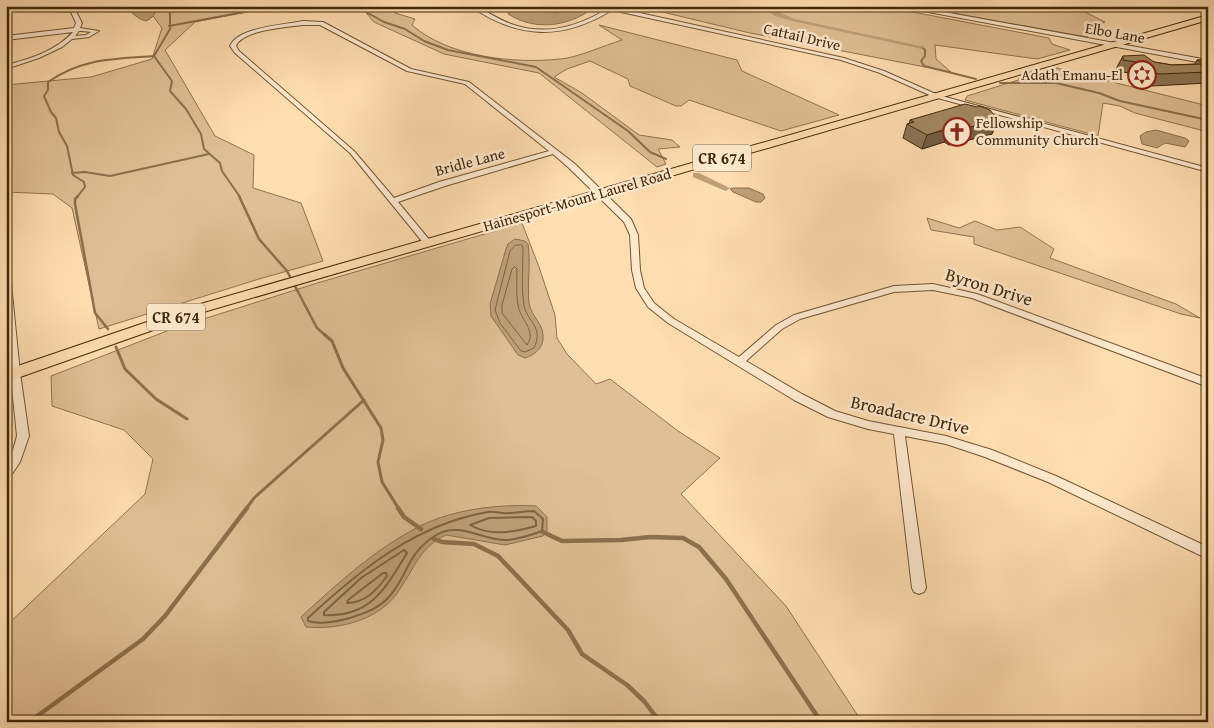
<svg xmlns="http://www.w3.org/2000/svg" width="1214" height="728" viewBox="0 0 1214 728" font-family="'Gentium Book Plus',serif">
<style>
.green{fill:#dfbf95;stroke:#90744e}
.water{fill:#bea078;stroke:#8c704b}
.lines{fill:none;stroke-linecap:round;stroke-linejoin:round}
.shore-far1{stroke:#7f6440;stroke-width:1}
.shore{stroke:#7f6440;stroke-width:2}
.stream-far3{stroke:#8c704b;stroke-width:2}
.stream-far2{stroke:#8c704b;stroke-width:2.5}
.stream-far1{stroke:#8c704b;stroke-width:3}
.stream{stroke:#8c704b;stroke-width:4.5}
.canal{fill:#bea078;fill-rule:evenodd}
.minor-casing{stroke:#705632;stroke-width:2}
.tertiary-casing{stroke:#705632;stroke-width:2}
.primary-casing{stroke:#402907;stroke-width:2}
.minor{fill:#ffeacd;fill-rule:evenodd}
.tertiary{fill:#ffeacd;fill-rule:evenodd}
.primary{fill:#ffdeb2;fill-rule:evenodd}
.wall{fill:#8c7453;stroke:#402907}
.shaded-wall{fill:#725e43;stroke:#402907}
.building{fill:#a38760;stroke:#402907}
.labels{text-anchor:middle;stroke-width:5;stroke-linejoin:round;paint-order:stroke}
.far-street-label{font-size:15px;fill:#402907;stroke:#ffeacd}
.far-poi-label{font-size:15px;fill:#402907;stroke:#ffeacd;text-anchor:end}
.shield{fill:#ffeacd;stroke:#796342;stroke-width:1}
.shield-label{font-size:16px;font-weight:bold;fill:#402907}
.street-label{font-size:18px;fill:#402907;stroke:#ffeacd}
</style>
<rect width="100%" height="100%" fill="#ffdeb2"/>
<filter id="stains"><feTurbulence type="fractalNoise" baseFrequency=".004" numOctaves="4"/><feColorMatrix values="0 0 0 0 .2 0 0 0 0 .09 0 0 0 0 .02 0 0 0 .5 -.17"/></filter>
<radialGradient id="worn" r=".72"><stop offset=".6" stop-color="#630" stop-opacity="0"/><stop offset="1" stop-color="#630" stop-opacity=".3"/></radialGradient>
<!-- green -->
<path class="green" d="M124,6H276L195,22L165,50L215,136L254,155L253,188L301,203L323,261L259,279L99,329L72,208L53,194L6,192V85L91,77L152,59L162,28L153,16L146,21Z
M360,6H393L395,13L415,19L412,25C448,57 514,64 560,59C577,58 605,45 622,40L599,25L737,60L742,71L839,115L781,131L689,100L681,106H676L630,86L628,79L590,61L567,69L554,77L582,93L639,135L672,140L680,147L658,149L666,164L657,167L539,73L444,54L374,22Z
M648,6H881L1049,38L1052,44L1070,50L1037,59L935,45L936,59L951,72L750,33L654,10Z
M912,6H1104L1086,10L1087,13L1105,22L1091,28L1087,37Z
M1057,68L1208,106V132L1135,113L1120,106L1103,103L1098,136L965,100L967,96Z
M927,218L959,228L975,221L997,230L1020,227L1054,249L1050,258L1176,304L1200,318L1181,314L974,244V237L931,230Z
M522,223L539,267L555,315L557,338L567,354L596,384L610,379L678,431L720,458L681,494L786,606L862,722H6V626L145,494L153,459L124,430L52,406L51,376L172,329L314,284Z"/>
<!-- water -->
<path class="water" d="M124,6H158V7C147,31 139,18 124,6Z
M524,8L557,13L577,8L592,9C567,27 535,31 508,14L510,11Z
M1156,130L1185,138L1189,141L1185,147L1165,143L1157,148L1142,144L1140,136L1146,132Z
M732,188H749L763,194L765,198L761,202H756L733,192L730,189Z
M515,239L525,241L528,244C531,263 527,284 529,303C531,317 545,324 543,340C541,350 534,355 525,358L518,355L491,316L490,304L506,249L508,244Z
M536,506L547,517V532L543,536L505,545L446,535C420,547 415,567 400,589C381,620 340,630 306,627L301,617C337,584 375,549 420,526C455,509 498,504 536,506Z"/>
<g class="lines">
<!-- shore-far1 -->
<path class="shore-far1" d="M516,245H522L523,249C523,267 521,287 524,305C527,322 544,326 534,348L525,352L521,351L500,323L495,310L510,251Z
M515,267L517,269C517,281 516,293 518,305C520,320 537,330 527,345L502,313V305L512,269Z"/>
<!-- shore -->
<path class="shore" d="M534,511L543,519L542,531C531,535 517,540 505,540C483,540 459,522 438,534C406,552 408,578 387,599C376,610 360,615 346,619C334,622 320,625 308,621V618C360,570 416,524 488,512C493,511 498,513 503,513C513,514 524,511 534,511Z
M532,517L536,521V526C514,532 491,537 470,525L489,518Z
M404,550L407,553C386,587 371,618 324,615V612L361,578Z
M383,573H386L387,576C377,590 365,603 347,603L348,600Z"/>
<!-- stream-far3 -->
<path class="stream-far3" d="M361,6L366,12L384,22L405,29L424,41L448,50L536,67L628,131L650,152L666,159
M169,26L277,6
M922,47L925,50V56L921,61L924,66L976,79
M154,56L172,81L170,91L186,109L201,134L204,149L220,163L222,171L240,197
M154,56L170,29V6
M1019,79L1047,82
M1000,83H1056L1099,93L1120,101L1208,120
M72,173L85,172L110,176L209,154
M77,197L85,187L84,182L73,175L67,146L59,132L56,118L51,112L44,96L48,90V82C82,58 114,59 154,56"/>
<!-- stream-far2 -->
<path class="stream-far2" d="M78,196L75,199V204L95,313L108,329
M239,196L259,239L287,271L317,328L325,335"/>
<!-- stream-far1 -->
<path class="stream-far1" d="M324,334L332,341L343,368L381,428L383,440L378,462L382,482L399,509
M116,347L125,369L156,399L187,419
M246,509L254,498L364,400"/>
<!-- stream -->
<path class="stream" d="M398,508L404,517L421,529
M543,532L562,541L621,540L650,537L683,538L699,547L726,579L821,722
M434,539L442,542L474,544L498,556L568,630L582,654L627,685L644,701L660,722
M29,722L143,639L165,616L247,508"/>
<!-- canal -->
<path class="canal" d="M761,6C769,6 785,16 795,19L925,47L922,49L792,21L775,16Z
M693,173H699L730,188L726,191L723,190L693,177Z"/>
<defs>
<path id="minor" d="M54,6H59L57,9H69L68,6H73L82,23L80,28L99,31L89,37L72,39L62,47L39,58L6,69V65C30,59 56,51 73,32L6,40V36L74,28L76,23L71,12L51,11ZM82,31L91,32L86,35L75,36L79,31Z
M470,6H476C489,13 501,21 514,25C547,36 579,26 607,9L598,6H608L844,58L884,71L938,95L1208,168V172L934,97L880,73L841,60L612,10C562,41 518,39 470,6Z
M303,21L323,22L411,69L469,82L575,164L631,219L638,235L640,270L644,288L654,303L674,319L739,357L776,325L794,315L894,286L933,284L977,294L1208,379V387L972,298L933,290L894,292L800,319L782,329L746,361L802,394L835,411L868,421L946,436L992,450L1056,476L1208,547V559L1048,482L985,457L946,444L905,436L926,588L924,592L919,594L914,592L912,588L894,434L868,429L828,417L794,400L668,323L648,307L636,288L632,270L630,235L624,222L569,168L553,154L445,186L398,202L432,243L428,245H425L350,153L235,53L230,46C238,27 284,25 303,21ZM303,25H320L407,71L465,84L549,151L439,182L394,198L354,151L239,51L236,46C242,30 287,27 303,25Z
M6,270L10,273L20,373L29,436L20,462L10,477L6,479V464L11,457L17,436L6,329Z"/>
<path id="tertiary" d="M896,6H911L1208,60V64Z"/>
<path id="primary" d="M1208,15V20L207,311L6,382V370L197,305Z"/>
</defs>
<!-- minor casing -->
<use href="#minor" class="minor-casing"/>
<!-- tertiary casing -->
<use href="#tertiary" class="tertiary-casing"/>
<!-- primary casing -->
<use href="#primary" class="primary-casing"/>
<!-- minor -->
<use href="#minor" class="minor"/>
<!-- tertiary -->
<use href="#tertiary" class="tertiary"/>
<!-- primary -->
<use href="#primary" class="primary"/>
</g>
<!-- wall -->
<path class="wall" d="M1123,56L1154,62L1172,65L1195,64L1197,60H1208V83L1152,86L1132,78L1134,74L1117,71V67Z
M910,120H998L992,134L949,145L944,142L922,149L903,138L907,124H909Z"/>
<!-- shaded-wall -->
<path class="shaded-wall" d="M998,120L992,134L949,145L955,131Z
M949,128L944,142L922,149L927,135Z"/>
<!-- building -->
<path class="building" d="M1144,55L1154,62L1172,65L1204,64L1197,60H1208V72L1159,74L1138,67L1148,64L1123,60V56Z
M965,104L977,107L980,106L990,110L998,120L955,131L949,128L927,135L907,124L914,122L910,120Z"/>
<!-- icons -->
<defs>
<symbol id="synagogue-ring" viewBox="-11 -11 22 22"><circle r="9.5" fill="#ffeacd" stroke="#8f2418" stroke-width="1.5"/><path d="M0-6.5L5.6 3.2H-5.6ZM0 6.5L5.6-3.2H-5.6Z" fill="#8f2418"/></symbol>
<symbol id="church-ring" viewBox="-11 -11 22 22"><circle r="9.5" fill="#ffeacd" stroke="#8f2418" stroke-width="1.5"/><path d="M-1.2-6h2.4v3.5h3.3v2.4h-3.3V6h-2.4V-.1h-3.3v-2.4h3.3Z" fill="#8f2418"/></symbol>
</defs>
<g fill-rule="evenodd">
<use href="#synagogue-ring" x="1126" y="59" width="32" height="32"/>
<use href="#church-ring" x="941" y="116" width="32" height="32"/>
</g>
<g class="labels">
<!-- far-street labels -->
<g class="far-street-label">
<text transform="translate(1115 33) rotate(10)" y="5">Elbo Lane</text>
<text transform="translate(802 37) rotate(13)" y="5">Cattail Drive</text>
<text transform="translate(470 162) rotate(-15)" y="5">Bridle Lane</text>
<text transform="translate(577 200) rotate(-16)" y="5">Hainesport-Mount Laurel Road</text>
</g>
<!-- far-poi labels -->
<g class="far-poi-label">
<text x="1123" y="80">Adath Emanu-El</text>
<text x="976" y="128" text-anchor="start">Fellowship<tspan x="976" dy="17">Community Church</tspan></text>
</g>
<!-- shield labels -->
<g class="shield">
<rect x="693" y="144.5" width="58" height="27" rx="4"/>
<rect x="147" y="303.5" width="58" height="27" rx="4"/>
</g>
<g class="shield-label">
<text x="722" y="164">CR 674</text>
<text x="176" y="323">CR 674</text>
</g>
<!-- street labels -->
<g class="street-label">
<text transform="translate(989 287) rotate(17)" y="6">Byron Drive</text>
<text transform="translate(910 415) rotate(13)" y="6">Broadacre Drive</text>
</g>
</g>
<!-- margin -->
<rect width="1214" height="728" fill="none" stroke="#ffdeb2" stroke-width="25"/>
<rect x="8" y="8" width="1199" height="713" fill="none" stroke="#402907" stroke-width="2.5"/>
<rect x="12" y="12" width="1189" height="703" fill="none" stroke="#402907"/>
<rect width="100%" height="100%" filter="url(#stains)"/>
<rect width="100%" height="100%" fill="url(#worn)"/>
</svg>
